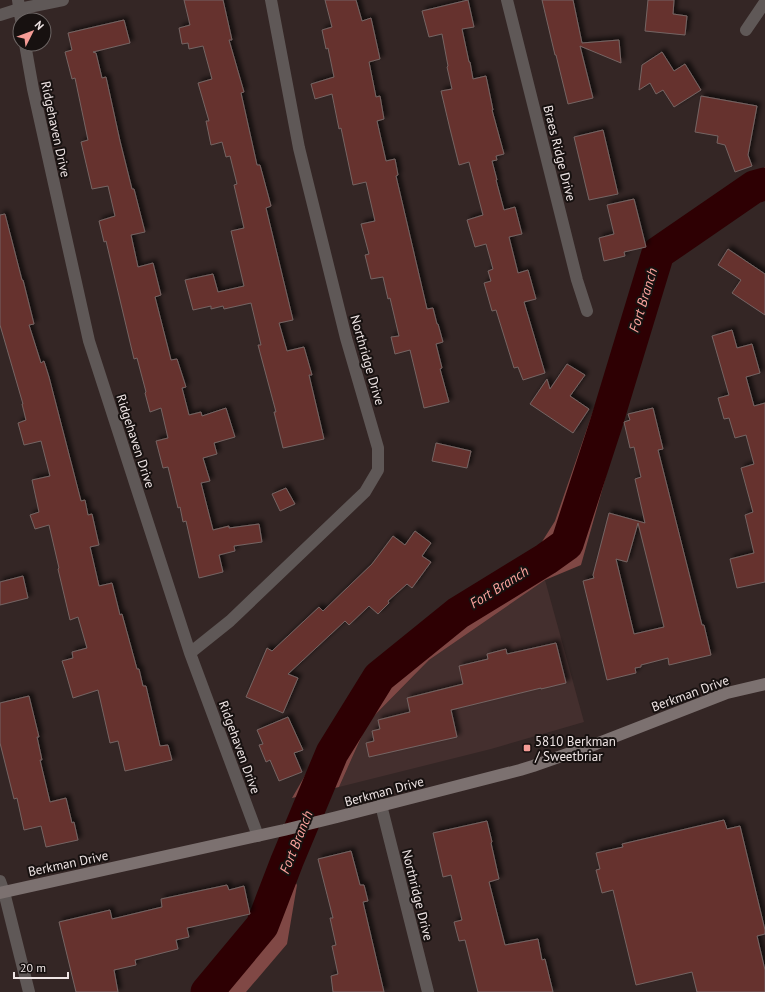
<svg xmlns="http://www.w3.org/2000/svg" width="765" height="992" viewBox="0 0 765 992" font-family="'PT Sans',sans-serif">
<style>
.built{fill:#442f2e}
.forest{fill:#804845}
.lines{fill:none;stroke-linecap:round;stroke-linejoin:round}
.river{stroke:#2e0003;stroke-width:33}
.building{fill:#66312f;stroke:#756563;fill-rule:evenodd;filter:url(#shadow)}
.street{stroke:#5f5857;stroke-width:12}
.secondary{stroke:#7c7170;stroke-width:12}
.poi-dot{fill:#f59c96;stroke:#171110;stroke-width:1.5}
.labels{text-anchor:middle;stroke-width:4;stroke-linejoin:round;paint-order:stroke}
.street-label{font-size:13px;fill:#efe5e5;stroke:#171110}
.poi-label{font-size:13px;fill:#efe5e5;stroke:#171110;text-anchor:start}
.water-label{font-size:14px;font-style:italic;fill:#fda49e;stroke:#171110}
</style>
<defs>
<filter id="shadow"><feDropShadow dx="3.5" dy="-3.5" stdDeviation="2" flood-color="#0009"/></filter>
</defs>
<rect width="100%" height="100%" fill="#342625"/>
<!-- built -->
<path class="built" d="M545,580L584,722L491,749L339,787L368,722L429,660Z"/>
<!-- forest -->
<path class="forest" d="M765,167V199L761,200L666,266L656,298L581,565L545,580L429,660L368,722L339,787L292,798L368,667L440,613L533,556L555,521L640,276L656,238Z
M276,860L287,867L297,885L287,944L246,992H191L245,927Z"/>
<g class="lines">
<!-- river -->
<path class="river" d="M207,992L262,926L287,861L332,753L379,677L458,613L546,559L567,544L607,421L658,253L754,187L765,184"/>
</g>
<!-- building -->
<path class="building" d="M184,0H223L232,40H229L244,92L241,93L257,165H260L271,206L266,208L293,320L279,323L287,351L304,347L312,375H309L324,439L283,448L274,412H276L258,345H261L251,303L224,309L223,306L211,309V306L193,310L185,280L213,274L218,292L244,286L231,231L244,228L234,185L237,184L230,156L226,157L222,142L211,145L206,121H209L198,83L212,79L203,46L189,49L188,43L182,44L179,28L190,25Z
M325,0H356L362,21L371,18L380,59L369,62L376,97L380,96L384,119L377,121L386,161L395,159L398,175L396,176L427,309L433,308L437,324H438L443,342L436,344L442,368L440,369L449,402L424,408L410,350L395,354L391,337L399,336L390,298L388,299L383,277L371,279L365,255L369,254L361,224L375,221L366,182L353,185L341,128L339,129L332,94L315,99L311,84L334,77L328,48L326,49L322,30L332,27Z
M468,0L474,27L462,29L469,62H470L473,79L486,76L493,110H492L504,154L496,156L497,160L492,161L497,180H496L504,210L515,207L522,234L509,237L518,273L528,270L536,299L524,302L545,373L523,380L518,367L514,368L496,310L492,311L484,283L491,281L488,271L493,269L486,244L475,247L467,220L483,215L469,162L459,165L450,129L441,91L452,89L447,67L448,66L442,34L429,37L422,11Z
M542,0H573L582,43L619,40L621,63L580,46L593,98L568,104L556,55H555Z
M648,0H674L673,14L687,16L685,35L645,31Z
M124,20L130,43L93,52L96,53L102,78L106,77L120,141L132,189H134L145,232L131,235L138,267L153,263L161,295L155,297L171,360L177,359L186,387L182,388L189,415L201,412L202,416L226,408L235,437L214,443L217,454L203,458L210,481L201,483L213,530L229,526V528L259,524L262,542L234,546L235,551L219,555L223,572L199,578L186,521L183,522L180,507L178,508L168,467L163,468L156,441L168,438L161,408L150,412L145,393L146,392L137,358L134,359L106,241L104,242L99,221L115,216L108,186L92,189L81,142L88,140L75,78L72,79L65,52L72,50L68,33Z
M662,52L674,71L685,64L701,90L674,107L663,90L656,94L650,83L639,90L642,65Z
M701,96L757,106L748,155L752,166L735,172L725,145L717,143L718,136L695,132Z
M603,130L618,194L589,200L574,137Z
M634,199L646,247L624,252L625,256L604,261L599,238L614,234L607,205Z
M5,214L22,280H23L34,324L29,325L41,363L44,361L49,377L81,501L85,500L88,515L92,514L99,545L90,547L99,586L112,583L120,615L122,614L137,669H139L143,686H146L160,746L168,745L172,760L125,771L118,741L110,743L98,690L73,698L65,670L62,661L73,658L72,652L87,648L78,617L70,620L58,569L59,568L49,525L35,529L30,515L39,512L32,480L50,476L41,441L24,445L18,423L26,420L22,404H23L0,325V215Z
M728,249L765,274V315L732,293L741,280L718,265Z
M732,330L737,348L752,344L760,373L746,377L754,406L765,403V582L737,588L730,559L754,553L745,515L753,512L741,468L754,464L746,435L735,438L729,418L724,419L718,398L729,395L712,336Z
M567,364L585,375L570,396L589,409L573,433L530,404L547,379L550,389Z
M653,408L663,449L658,450L702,625H704L711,655L669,665L668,658L641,665V667L635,668L636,673L607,680L583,581L594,578L593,575L609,513L645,523L635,479L641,477L634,447L630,448L624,422L630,420L628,414ZM638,523L664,627L634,634L616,559L627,562Z
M436,443L471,451L467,468L432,461Z
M286,488L295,504L280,511L272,494Z
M415,531L431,543L422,556L431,562L412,588L407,584L388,601L389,603L378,614L369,606L349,625L345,621L288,674L298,678L283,713L246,697L267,648L272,651L319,607L323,611L372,564L393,536L405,545Z
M23,576L28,598L0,605V582Z
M556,643L566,683L541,689V688L451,710L457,737L369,757L366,743L374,741L372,731L380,729L378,720L410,712L407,698L463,684L459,666L488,659L487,654L506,649L507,654Z
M29,696L39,737H37L42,760H40L50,802L66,798L72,823L74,822L78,840L46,847L41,826L24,830L17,798L14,799L0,743V703Z
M288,717L303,750L294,753L302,772L279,781L270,760L266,762L259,745L263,744L257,730Z
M724,820L727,829L740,826L765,930V934L757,936L765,970V992H697L692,972L636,985L613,890L602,893L596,870L600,869L596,853L623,847L622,844Z
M487,821L492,842L491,843L499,879L489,882L505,945L538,939L542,960L545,959L553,992H478L465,940L459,941L454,922L462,920L451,875L443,877L433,833Z
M351,851L360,885H364L368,901L363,902L384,992H333L331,976L338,974L332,946L336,945L330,918H333L318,859Z
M227,885L229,890L244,886L250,914L187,928L189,937L176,940L178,949L135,960L136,965L114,970L118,992H76L59,922L110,910L112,919L162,907L161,899Z"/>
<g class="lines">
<!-- street -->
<path class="street" d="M18,0L21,20
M507,0L577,280L587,311
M0,15L19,9L63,0
M746,30L765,2
M25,44L33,89L89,341L190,653L258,836
M190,653L230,621L365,492L378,470V448L346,338L299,148L271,0
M381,805L428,992
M0,881L4,892L29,992"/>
<!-- secondary -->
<path class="secondary" d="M0,893L284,830L337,817L520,770L533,766L596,744L727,693L765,684"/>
</g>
<!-- markers -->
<rect class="poi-dot" x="523" y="744" width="8" height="8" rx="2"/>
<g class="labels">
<!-- street labels -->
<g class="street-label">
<text transform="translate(56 129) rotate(78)" y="5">Ridgehaven Drive</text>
<text transform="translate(560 153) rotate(76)" y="5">Braes Ridge Drive</text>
<text transform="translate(368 360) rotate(74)" y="5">Northridge Drive</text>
<text transform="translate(136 441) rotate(72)" y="5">Ridgehaven Drive</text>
<text transform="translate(690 693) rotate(-20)" y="5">Berkman Drive</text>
<text transform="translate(240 747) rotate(70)" y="5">Ridgehaven Drive</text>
<text transform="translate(384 791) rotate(-15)" y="5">Berkman Drive</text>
<text transform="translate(68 863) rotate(-12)" y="5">Berkman Drive</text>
<text transform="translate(418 895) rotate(76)" y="5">Northridge Drive</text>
</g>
<!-- poi labels -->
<g class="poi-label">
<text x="535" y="746">5810 Berkman<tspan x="535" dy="15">/ Sweetbriar</tspan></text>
</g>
<!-- water labels -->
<g class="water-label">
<text transform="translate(643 300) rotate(-73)" y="5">Fort Branch</text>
<text transform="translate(499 587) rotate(-32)" y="5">Fort Branch</text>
<text transform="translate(296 842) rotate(-68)" y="5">Fort Branch</text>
</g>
</g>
<!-- north arrow -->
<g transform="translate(32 32) rotate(48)"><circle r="19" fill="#171110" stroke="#6d6665"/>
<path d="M0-3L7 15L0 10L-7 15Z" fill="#f59c96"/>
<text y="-6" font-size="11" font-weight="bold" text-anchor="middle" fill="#efe5e5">N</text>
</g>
<!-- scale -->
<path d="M14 972v6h54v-6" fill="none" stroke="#efe5e5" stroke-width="2"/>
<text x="20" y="972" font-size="12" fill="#efe5e5" stroke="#171110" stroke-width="3" paint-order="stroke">20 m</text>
</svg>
